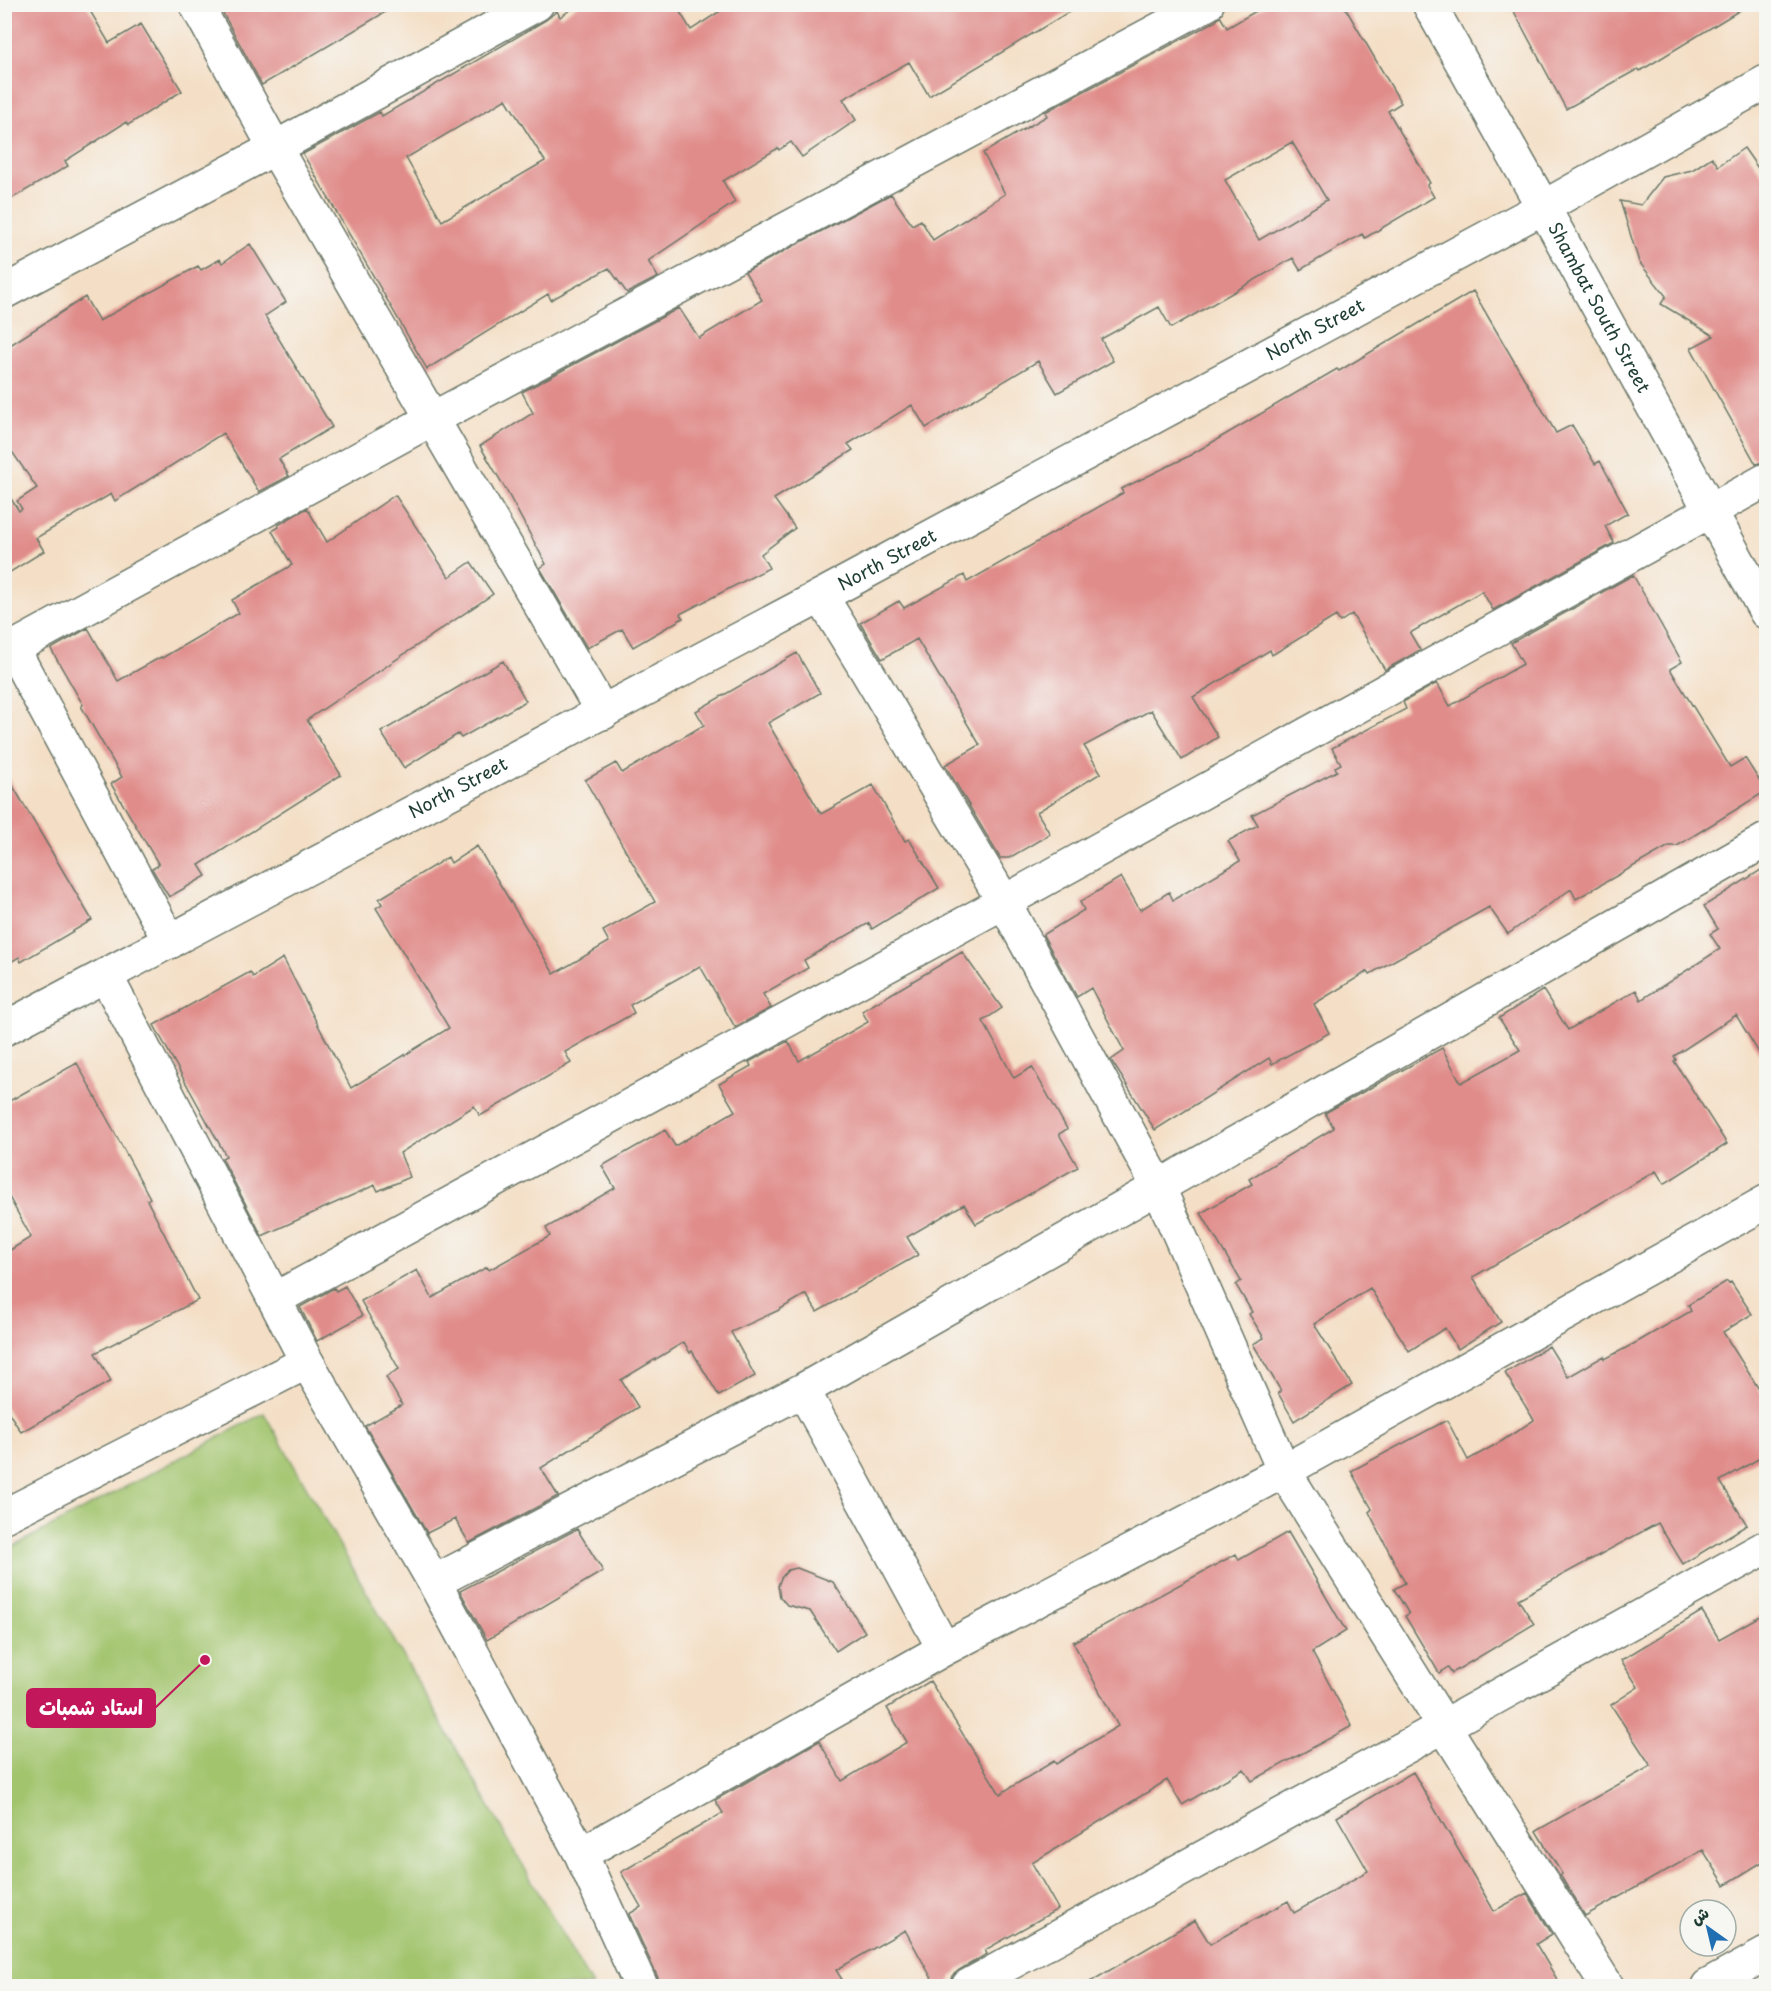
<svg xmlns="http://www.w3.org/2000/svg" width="1771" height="1991" viewBox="0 0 1771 1991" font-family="'Playpen Sans','Playpen Sans Arabic',sans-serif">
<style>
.green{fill:#a2c46d;stroke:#608050;stroke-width:1.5}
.building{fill:#e08c8a;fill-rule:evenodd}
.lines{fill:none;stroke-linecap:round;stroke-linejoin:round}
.street-casing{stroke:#6a7667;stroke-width:36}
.secondary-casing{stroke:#6a7667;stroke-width:36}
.street{stroke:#fff;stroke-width:33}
.secondary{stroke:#fff;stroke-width:33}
.labels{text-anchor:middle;stroke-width:6;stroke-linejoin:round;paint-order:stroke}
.street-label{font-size:18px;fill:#1f3d34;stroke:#f6f6f2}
.leader{fill:none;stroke:#c2185b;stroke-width:2}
.callout-dot{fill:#c2185b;stroke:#f6f6f2;stroke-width:2}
.callout{fill:#c2185b;stroke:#c2185b;stroke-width:2}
.callout-label{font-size:20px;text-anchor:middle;font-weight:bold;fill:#fff}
</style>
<rect width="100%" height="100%" fill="#f6f6f2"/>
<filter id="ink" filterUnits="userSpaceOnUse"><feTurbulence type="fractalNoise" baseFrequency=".0167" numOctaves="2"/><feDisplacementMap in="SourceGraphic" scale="12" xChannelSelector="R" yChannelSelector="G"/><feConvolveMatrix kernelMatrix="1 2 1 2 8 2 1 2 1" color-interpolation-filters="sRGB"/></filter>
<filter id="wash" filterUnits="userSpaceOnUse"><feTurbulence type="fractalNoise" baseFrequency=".008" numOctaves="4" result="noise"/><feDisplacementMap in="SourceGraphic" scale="24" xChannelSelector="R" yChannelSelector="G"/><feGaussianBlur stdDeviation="1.35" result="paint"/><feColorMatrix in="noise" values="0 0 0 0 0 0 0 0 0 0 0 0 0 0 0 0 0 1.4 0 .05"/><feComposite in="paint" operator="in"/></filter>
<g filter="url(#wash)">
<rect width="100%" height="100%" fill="#f4dfc6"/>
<!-- green -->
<path class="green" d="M264,1413L592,1986H5V1551Z"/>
<g id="blocks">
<!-- building -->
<path class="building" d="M4,4H86L109,43L141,24L182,91L128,125L126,122L65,161L68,166L4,203Z
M218,4H399L262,85Z
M579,4H675L691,30L731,4H1082L929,96L909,62L843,99L856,120L802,157L791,142L779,150L778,148L723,181L735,202L648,261L658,277L627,293L609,268L551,300L548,294L427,369L303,154L380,112L382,116L546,20L557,11L560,17ZM506,99L545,161L442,221L406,158Z
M1268,4H1343L1401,103L1388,111L1430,183L1427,185L1434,197L1365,238L1362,234L1300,270L1293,258L1171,328L1159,307L1101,339L1113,361L1057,393L1038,361L926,428L912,405L848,444L853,450L774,499L795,528L761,554L769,568L680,614L683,618L633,647L622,629L587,648L540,568L546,564L505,488L480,446L533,413L522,392L679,308L699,338L762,300L745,272L891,194L912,225L921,220L933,240L1005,194L983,153L1047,116L1045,112L1216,21L1220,16L1227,28ZM1292,142L1327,200L1259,240L1225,180Z
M1510,4H1750L1640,71L1638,69L1566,109Z
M1744,148L1767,181V461L1756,464L1691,348L1714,336L1661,304L1666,296L1639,262L1620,201L1641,205L1663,177L1692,170L1712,157L1718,166Z
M250,244L286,302L265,316L332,427L279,459L289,476L259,492L223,433L115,501L111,494L36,538L44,551L4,576V488L19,511L22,509L17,501L37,488L4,440V349L85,297L99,321L198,266L201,270L220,259L222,263Z
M1473,291L1556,433L1572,425L1595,464L1600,461L1628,513L1605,526L1614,543L1493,610L1482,591L1410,633L1420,650L1385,670L1352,614L1340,622L1336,616L1272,655L1270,650L1193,697L1218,737L1182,760L1151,710L1084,746L1101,773L1037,812L1050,834L1009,858H1000L945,765L980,745L917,639L882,659L860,623L899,601L904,608L964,575L967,582L1123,493L1121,489L1187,457L1337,369L1339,371Z
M395,495L449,577L471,562L493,594L307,720L341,775L199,865L206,876L169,897L152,869L159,865L111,784L122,777L81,706L83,705L51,649L88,628L118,681L161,657L162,658L239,613L232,600L292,565L272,531L279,527L278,525L307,508L327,542Z
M1633,575L1682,662L1670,669L1730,767L1745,758L1766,791L1677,846H1669L1576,899L1571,889L1508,934L1489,907L1370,974L1368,971L1314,1004L1329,1033L1272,1064L1269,1058L1155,1130L1111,1060L1124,1051L1091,988L1077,997L1043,935L1084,910L1080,902L1121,877L1140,910L1169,892L1173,900L1240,861L1228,841L1258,825L1252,815L1337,771L1335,767L1341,764L1332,748L1406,709L1403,702L1437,683L1450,706L1523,664L1511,643Z
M797,653L820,693L768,723L821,814L873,785L905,841L909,839L939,888L872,929L869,923L804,960L808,968L763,994L771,1008L735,1027L700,966L630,1005L634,1013L565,1052L571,1063L480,1116L474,1106L400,1153L410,1177L378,1191L375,1185L262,1236L222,1158L226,1156L154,1025L250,972L253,977L283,958L351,1088L449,1028L376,908L382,904L379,899L448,857L451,863L477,846L554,974L609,942L603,931L655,902L585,780L616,763L622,773L704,725L696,711Z
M503,661L526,701L461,738L458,734L404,768L381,732Z
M4,771L92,920L21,962L19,957L4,966Z
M1767,866V1066L1736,1015L1674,1056L1676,1060L1674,1061L1727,1144L1664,1184L1656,1171L1473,1277L1501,1322L1458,1349L1445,1328L1409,1351L1370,1288L1314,1324L1352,1385L1294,1421L1278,1393L1281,1391L1253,1344L1264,1338L1249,1314L1252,1312L1236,1285L1241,1281L1201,1213L1252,1184L1249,1179L1334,1128L1325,1113L1442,1048L1461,1083L1520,1050L1499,1018L1543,990L1568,1030L1636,990L1641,1000L1720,949L1710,934L1718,929L1704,906Z
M962,952L1002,1008L983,1021L1014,1078L1032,1067L1067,1129L1059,1134L1078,1167L976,1224L964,1204L907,1237L918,1255L817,1312L806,1294L777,1311L731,1332L755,1376L719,1396L692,1351L690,1353L684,1342L621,1380L638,1407L541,1468L558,1496L469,1543L455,1519L427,1533L365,1426L402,1405L386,1377L399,1369L361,1301L417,1270L432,1298L487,1267L489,1270L550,1236L546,1228L615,1188L602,1166L665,1130L675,1146L735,1111L719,1084L751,1066L749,1062L788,1041L799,1061L868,1022L862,1011Z
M77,1063L150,1198L147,1200L198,1300L95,1353L111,1381L21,1432L4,1405V1254L31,1237L4,1188V1104Z
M1727,1281L1729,1283L1731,1282L1752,1314L1723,1332L1767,1402V1454L1720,1481L1747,1525L1683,1564L1658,1523L1518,1599L1534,1624L1452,1673L1448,1667L1439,1673L1405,1616L1409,1614L1394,1589L1405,1583L1369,1512L1372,1509L1351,1471L1447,1420L1468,1460L1502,1441L1534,1420L1505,1373L1549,1346L1568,1377L1604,1356L1605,1359L1639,1341L1691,1311L1688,1305Z
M345,1286L362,1316L317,1341L300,1307L334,1288L336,1291Z
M577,1529L603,1571L487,1640L460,1591Z
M1288,1532L1346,1631L1312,1652L1352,1726L1252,1781L1244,1769L1182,1805L1167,1780L1032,1863L1058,1909L985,1950L987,1954L959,1970L952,1976L949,1986H936L905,1930L836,1970L846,1986H660L658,1978L629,1914L641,1907L621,1872L723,1813L715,1800L819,1741L842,1781L907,1742L887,1708L930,1681L1000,1794L1054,1761L1056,1764L1118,1726L1073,1642L1236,1554L1239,1560Z
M797,1568L833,1582L865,1632L836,1651L810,1611L787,1605L780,1597L778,1586L781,1578L788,1570Z
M1702,1611L1719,1639L1767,1612V1859L1725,1885L1703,1850L1585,1916L1560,1875L1562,1874L1536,1831L1651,1766L1611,1705L1638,1687L1621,1660Z
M1413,1772L1494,1911L1527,1893L1552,1934L1536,1944L1561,1986H1083L1195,1920L1210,1944L1288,1901L1294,1913L1368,1871L1337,1817Z"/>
</g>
</g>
<g filter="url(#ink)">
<use href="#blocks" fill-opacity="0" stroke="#6a7667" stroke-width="1.5"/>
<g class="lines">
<defs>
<path id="street" d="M196,4L275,148L603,713
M4,292L275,148L537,4
M821,596L864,666L1004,902L1158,1186L1284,1471L1607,1986
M13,649L170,942
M4,653L432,419L1207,4
M106,976L307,1362L434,1582L581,1854L641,1986
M275,1299L1004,902L1766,480
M803,1390L944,1649
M4,1516L307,1362
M434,1582L803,1390L1766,840
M581,1854L944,1649L1284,1471L1766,1202
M968,1986L1444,1726L1766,1547
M1708,1986L1766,1954"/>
<g id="secondary">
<path id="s1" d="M1429,4L1556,230L1766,612"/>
<path id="s2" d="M4,1029L821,596L1542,208L1766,82"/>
</g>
</defs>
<!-- street casing -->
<use href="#street" class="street-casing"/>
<!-- secondary casing -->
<use href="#secondary" class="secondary-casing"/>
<!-- street -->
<use href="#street" class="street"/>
<!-- secondary -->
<use href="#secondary" class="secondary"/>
</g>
</g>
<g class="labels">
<!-- street labels -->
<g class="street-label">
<text dy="6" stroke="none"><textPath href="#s1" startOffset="348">Shambat South Street</textPath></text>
<text dy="6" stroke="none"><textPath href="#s2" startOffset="1486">North Street</textPath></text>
<text dy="6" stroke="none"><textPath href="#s2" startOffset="1000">North Street</textPath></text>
<text dy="6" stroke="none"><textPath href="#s2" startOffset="514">North Street</textPath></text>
</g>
</g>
<!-- callouts -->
<path class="leader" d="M205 1660L155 1708"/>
<circle class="callout-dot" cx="205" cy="1660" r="6"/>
<rect class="callout" x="27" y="1689" width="128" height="38" rx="6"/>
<g class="callout-label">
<text x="91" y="1715">استاد شمبات</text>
</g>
<!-- margin -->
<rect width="1771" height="1991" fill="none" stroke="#f6f6f2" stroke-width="24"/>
<!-- north arrow -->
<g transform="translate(1708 1928) rotate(326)"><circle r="28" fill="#f6f6f2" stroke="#a0aca6" stroke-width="1.5"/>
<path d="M0-4.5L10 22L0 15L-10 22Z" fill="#1f6fb2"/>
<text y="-9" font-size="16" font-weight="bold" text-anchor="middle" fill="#1f3d34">ش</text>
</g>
</svg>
